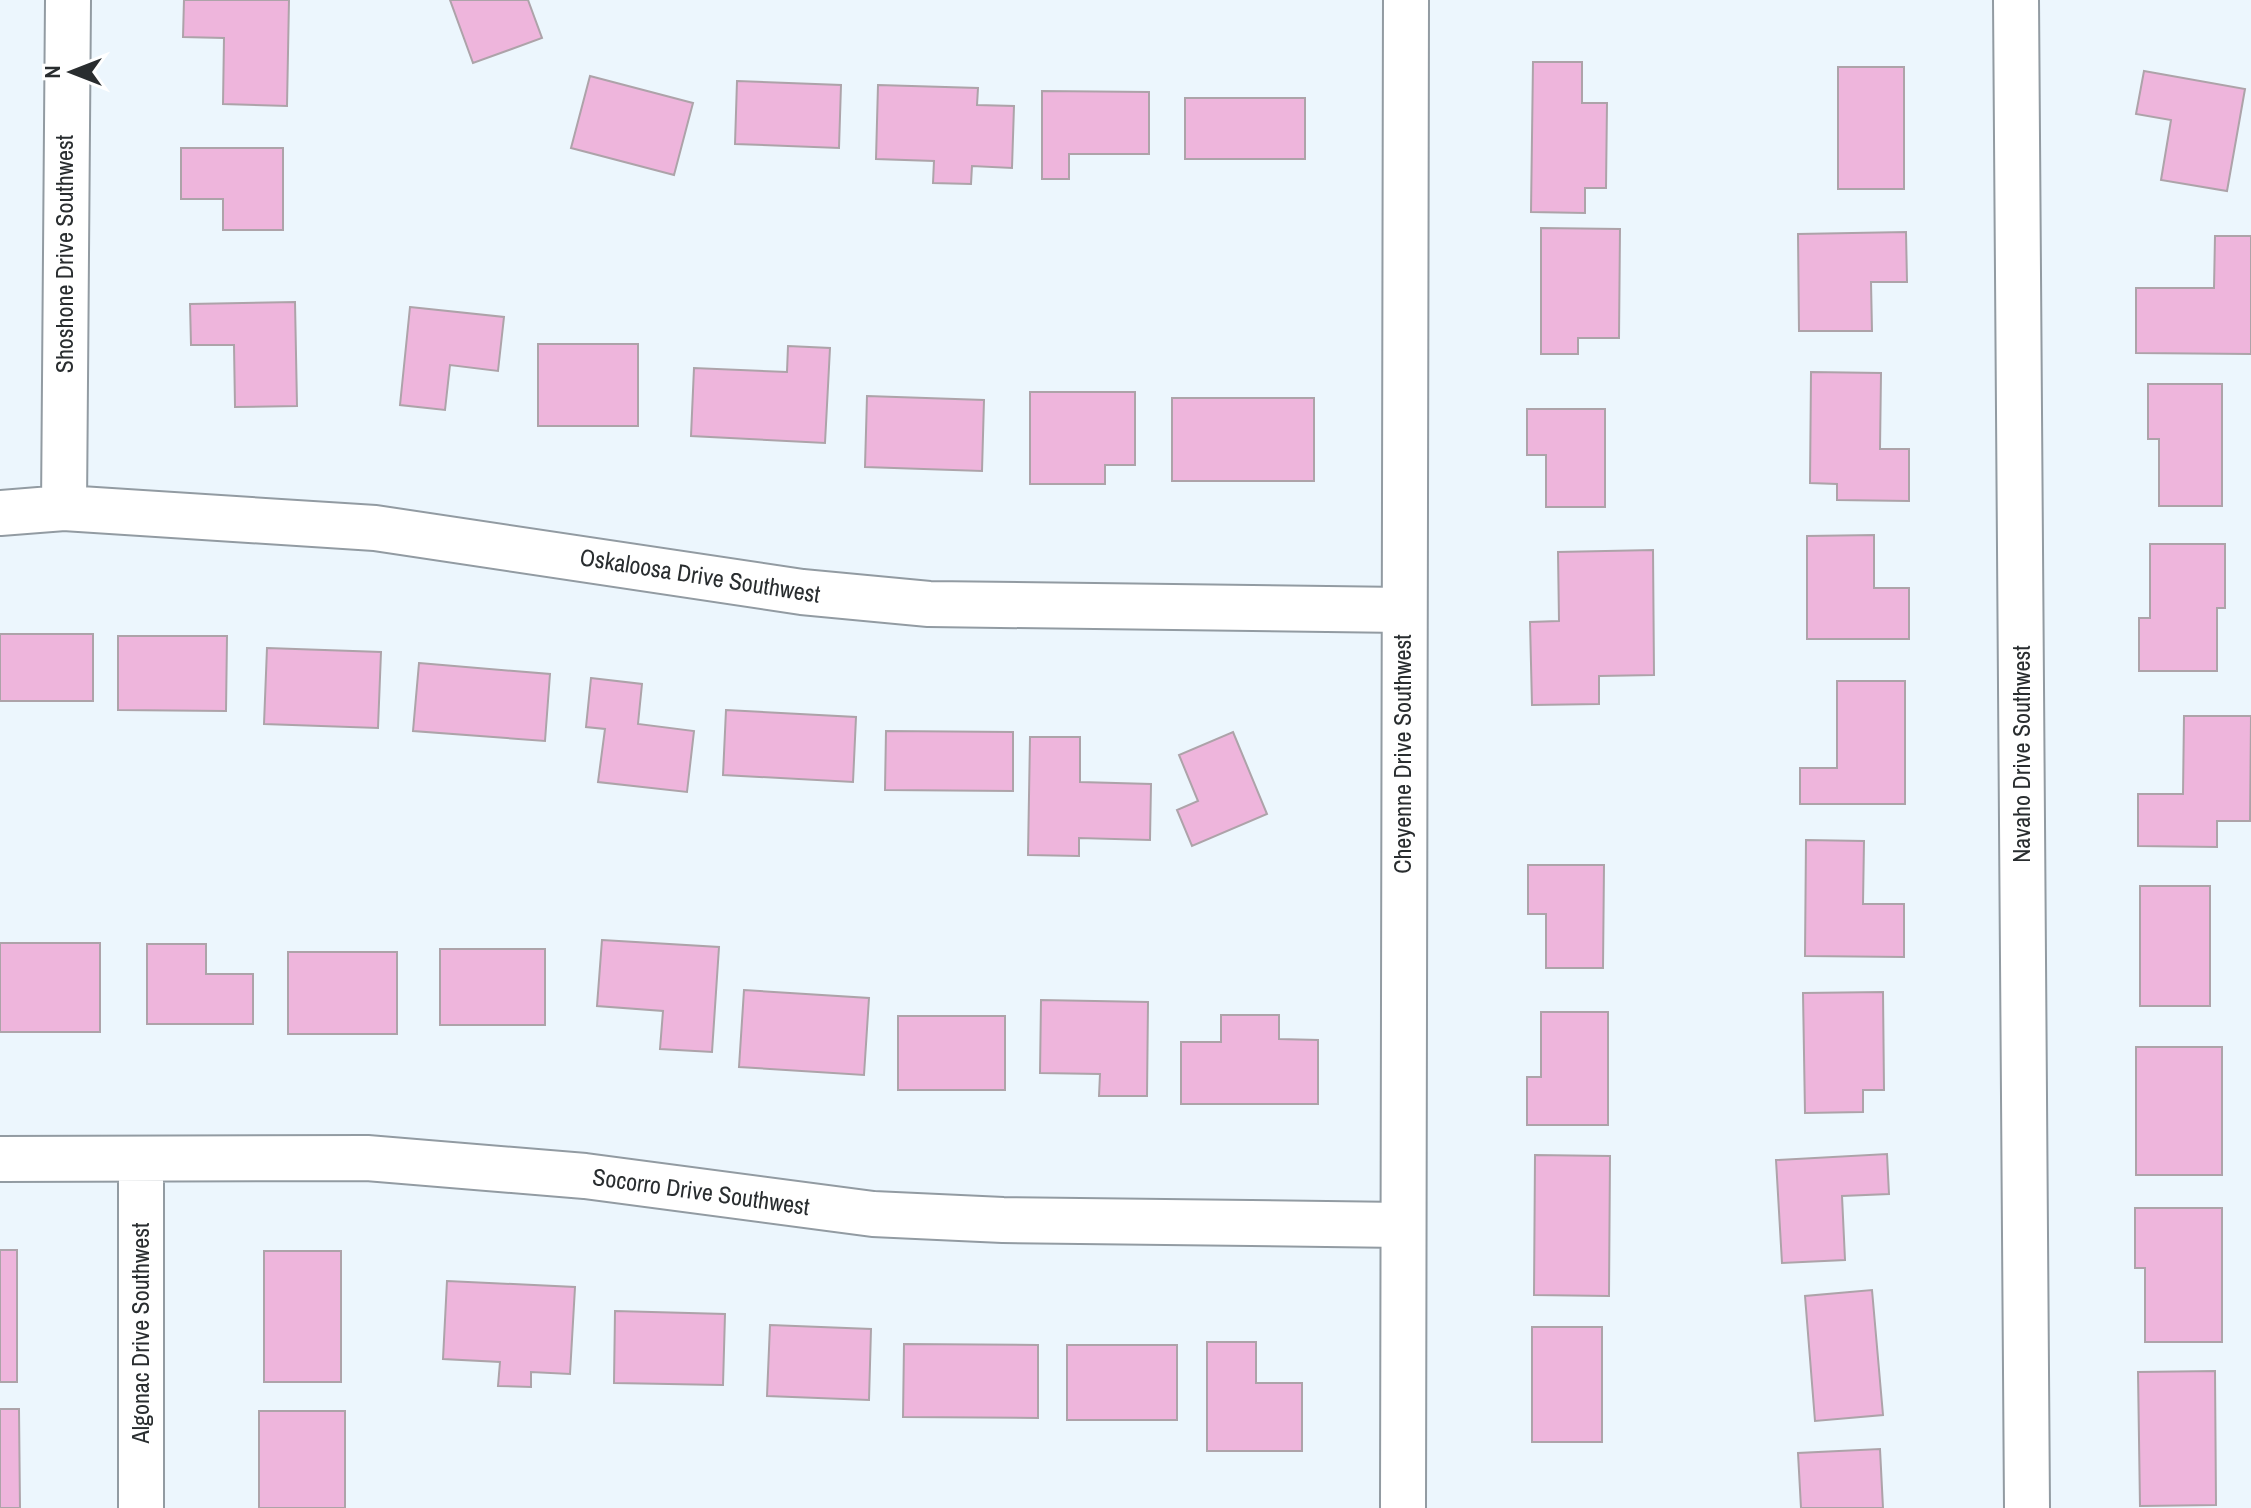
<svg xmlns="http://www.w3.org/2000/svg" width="2251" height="1508" viewBox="0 0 2251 1508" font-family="'Archivo Narrow',sans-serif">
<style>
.building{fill:#eeb5dc;stroke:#ada3a9;stroke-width:2}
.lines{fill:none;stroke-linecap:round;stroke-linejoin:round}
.street-casing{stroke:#929ba2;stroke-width:48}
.street{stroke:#fff;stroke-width:44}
.labels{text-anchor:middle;stroke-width:6;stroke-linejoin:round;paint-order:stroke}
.street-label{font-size:24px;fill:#292d2f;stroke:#fff}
</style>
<rect width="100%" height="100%" fill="#ecf6fd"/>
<!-- building -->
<path class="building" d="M184,0H289L287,106L223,104L224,38L183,37Z
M450,0H528L542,38L473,63Z
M1533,62H1582V103H1607L1606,188H1585V213L1531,212Z
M1838,67H1904V189H1838Z
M2144,71L2245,89L2227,191L2161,180L2171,120L2136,114Z
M590,76L693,103L674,175L571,148Z
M737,81L841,85L839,148L735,144Z
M878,85L978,88L977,105L1014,106L1012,168L972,166L971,184L933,183L934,161L876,159Z
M1042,91L1149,92V154H1069V179H1042Z
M1185,98H1305V159H1185Z
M181,148H283V230H223V199H181Z
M1541,228L1620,229L1619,338H1578V354H1541Z
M1906,232L1907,282H1871L1872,331H1799L1798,234Z
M2215,236H2251V354L2136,353V288H2214Z
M295,302L297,406L235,407L234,345H191L190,304Z
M410,307L504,317L498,371L450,365L445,410L400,405Z
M538,344H638V426H538Z
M788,346L830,348L825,443L691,436L694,368L787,372Z
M1811,372L1881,373L1880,449H1909V501L1837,500V484L1810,483Z
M2148,384H2222V506H2159V439H2148Z
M1030,392H1135V465H1105V484H1030Z
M867,396L984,400L982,471L865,467Z
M1172,398H1314V481H1172Z
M1527,409H1605V507H1546V455H1527Z
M1874,535V588H1909V639H1807V536Z
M2150,544H2225V608H2217V671H2139V618H2150Z
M1653,550L1654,675L1599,676V704L1532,705L1530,622L1559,621L1558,552Z
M0,634H93V701H0Z
M118,636H227L226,711L118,710Z
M267,648L381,652L378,728L264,724Z
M419,663L550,674L545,741L413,731Z
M591,678L642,684L638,724L694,731L687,792L598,782L605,729L586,727Z
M1837,681H1905V804H1800V768H1837Z
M726,710L856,717L853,782L723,775Z
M2184,716H2251L2250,821H2217V847L2138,846V794H2183Z
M886,731L1013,732V791L885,790Z
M1233,732L1267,814L1192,846L1177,810L1198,801L1179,755Z
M1030,737H1080V782L1151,784L1150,840L1079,838V856L1028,855Z
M1806,840L1864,841L1863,904H1904V957L1805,956Z
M1528,865H1604L1603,968H1546V914H1528Z
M2140,886H2210V1006H2140Z
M602,940L719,947L712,1052L660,1049L663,1011L597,1006Z
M0,943H100V1032H0Z
M147,944H206V974H253V1024H147Z
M440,949H545V1025H440Z
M288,952H397V1034H288Z
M744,990L869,998L864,1075L739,1067Z
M1883,992L1884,1090H1863V1112L1805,1113L1803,993Z
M1041,1000L1148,1002L1147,1096H1099L1100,1074L1040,1073Z
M1541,1012H1608V1125H1527V1077H1541Z
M1221,1015H1279V1039L1318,1040V1104H1181V1042H1221Z
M898,1016H1005V1090H898Z
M2136,1047H2222V1175H2136Z
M1887,1154L1889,1194L1842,1196L1845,1260L1782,1263L1776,1160Z
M1535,1155L1610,1156L1609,1296L1534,1295Z
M2135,1208H2222V1342H2145V1268H2135Z
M0,1250H17V1382H0Z
M264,1251H341V1382H264Z
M447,1281L575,1287L570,1374L531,1372V1387L498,1386L500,1362L443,1359Z
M1872,1290L1883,1415L1815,1421L1805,1296Z
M615,1311L725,1314L723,1385L614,1383Z
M770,1325L871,1329L869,1400L767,1396Z
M1532,1327H1602V1442H1532Z
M1207,1342H1256V1383H1302V1451H1207Z
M904,1344L1038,1345V1418L903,1417Z
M1067,1345H1177V1420H1067Z
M2215,1371L2216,1505L2140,1506L2138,1372Z
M0,1409H19L20,1508H0Z
M259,1411H345V1508H259Z
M1880,1449L1883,1508H1801L1798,1453Z"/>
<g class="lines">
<defs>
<path id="street" d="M2016,0L2027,1508
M64,508L68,0
M0,513L64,508L375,528L802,592L929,604L1403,610
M0,1159L367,1158L585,1176L873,1214L1003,1220L1402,1225
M141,1159V1508
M1403,1508L1406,0"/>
</defs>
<!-- street casing -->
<use href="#street" class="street-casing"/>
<!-- street -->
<use href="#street" class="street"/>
</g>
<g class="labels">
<!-- street labels -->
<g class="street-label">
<text transform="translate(65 254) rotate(-90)" y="8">Shoshone Drive Southwest</text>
<text transform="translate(700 576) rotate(9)" y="8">Oskaloosa Drive Southwest</text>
<text transform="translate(1403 754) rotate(-90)" y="8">Cheyenne Drive Southwest</text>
<text transform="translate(2022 754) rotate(-90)" y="8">Navaho Drive Southwest</text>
<text transform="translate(701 1192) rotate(8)" y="8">Socorro Drive Southwest</text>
<text transform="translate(141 1333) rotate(-90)" y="8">Algonac Drive Southwest</text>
</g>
</g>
<!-- north arrow -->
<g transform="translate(72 72) rotate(270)" stroke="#ffffff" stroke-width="6" paint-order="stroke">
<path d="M0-6L14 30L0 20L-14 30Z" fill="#292d2f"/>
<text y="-12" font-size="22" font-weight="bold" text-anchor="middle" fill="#292d2f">N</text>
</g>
</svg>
